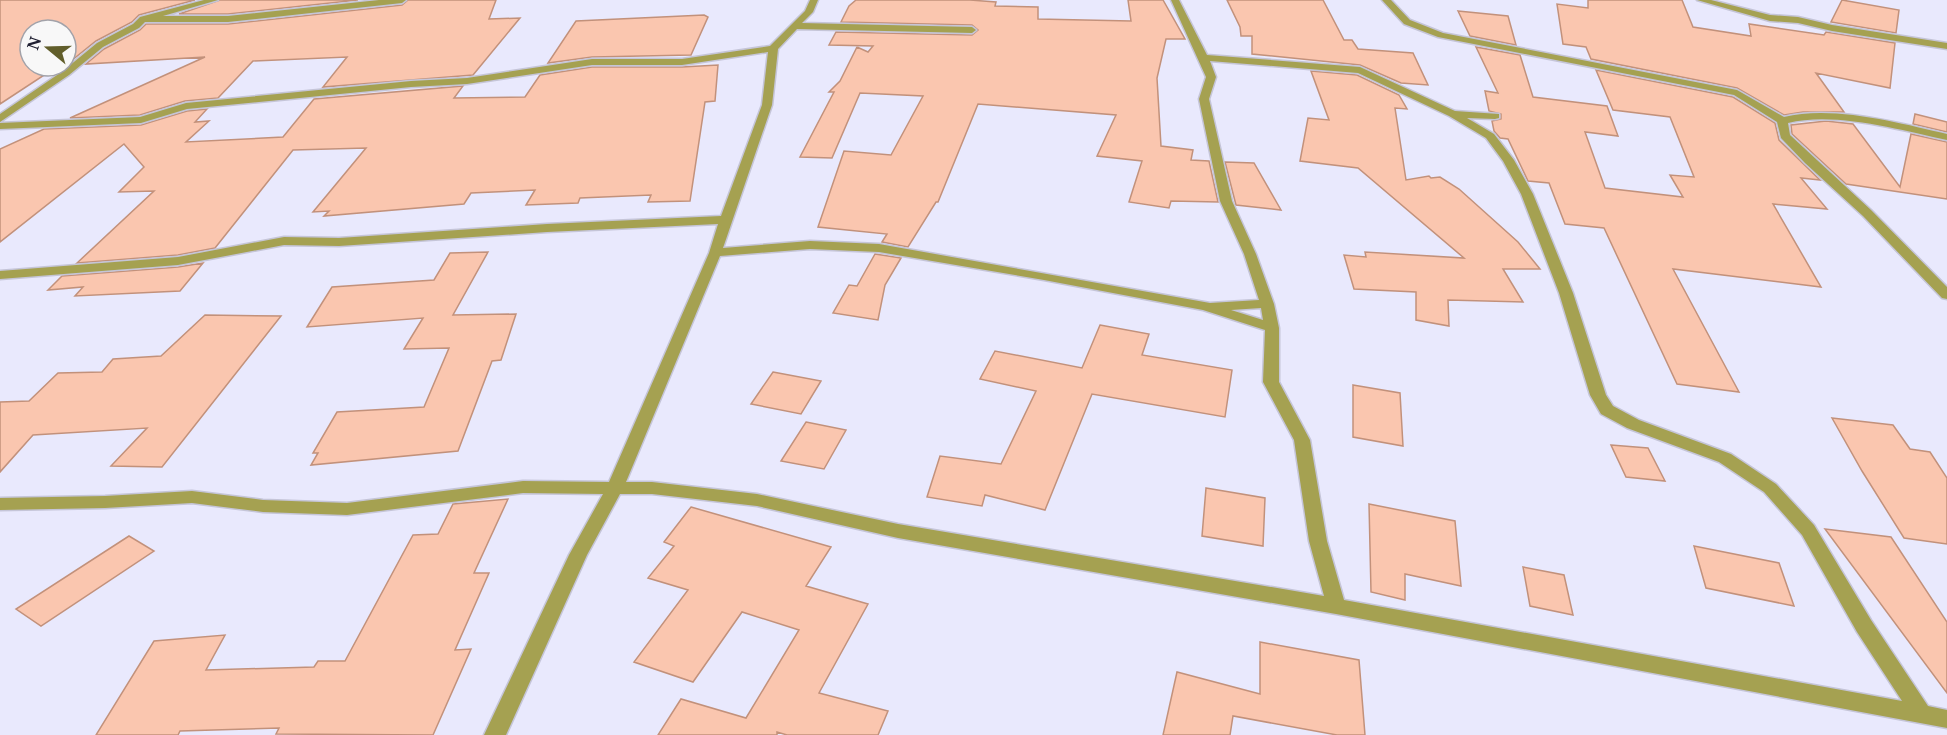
<svg xmlns="http://www.w3.org/2000/svg" width="1947" height="735" viewBox="0 0 1947 735" font-family="'Noto Serif',serif">
<style>
.building{fill:#fac6af;stroke:#c2917b;stroke-width:1.5}
.lines{fill:none;stroke-linecap:round;stroke-linejoin:round}
.minor-casing{stroke:#c5c5d8;stroke-width:3}
.minor{fill:#a5a151;fill-rule:evenodd}
</style>
<rect width="100%" height="100%" fill="#e9e9fd"/>
<!-- building -->
<path class="building" d="M0,0H195L139,15L132,22L96,41L66,65V30H30V66H58L0,104Z
M220,0H358L228,14H179Z
M408,0H496L489,19L520,18L473,75L323,87L347,57L253,61L218,98L185,101L140,115L70,118L205,57L86,64L104,49L140,30L146,24H228L402,5Z
M856,0H970L996,2L995,6L1038,7V19L1131,21L1128,0H1163L1185,39H1166L1157,78L1161,146L1193,150L1191,160L1209,161L1218,202L1171,201L1169,208L1129,202L1142,161L1097,156L1116,115L978,104L938,202H936L908,247L882,242L887,234L818,227L844,151L891,155L923,96L860,93L832,158L800,157L834,92H829L840,81L857,47L868,52L873,46L829,45L836,32L972,35L978,30L972,25L841,22L849,6Z
M1227,0H1323L1344,40H1352L1358,49L1413,53L1428,85L1401,83L1360,65L1252,54V36H1241L1240,27Z
M1588,0H1682L1693,27L1751,36L1749,24L1824,35L1826,32L1895,43L1890,88L1816,73L1844,112H1803L1784,115L1737,88L1591,59L1586,47L1563,44L1557,4L1588,8Z
M1842,0L1899,10L1896,33L1831,22Z
M1458,11L1508,16L1516,45L1470,36Z
M704,15L708,17L691,55L592,57L548,63L576,21Z
M1476,47L1520,55L1533,97L1607,106L1618,136L1585,132L1605,188L1683,197L1670,175L1694,177L1670,117L1613,110L1596,70L1733,97L1775,123L1779,140L1820,180L1801,178L1827,209L1773,204L1821,287L1673,269L1739,392L1677,384L1604,228L1565,224L1549,183L1528,181L1508,139L1500,138L1494,131L1492,121L1501,119V114L1489,111L1485,91L1498,93Z
M718,65L715,101L705,102L690,201L648,202L651,195L580,198L578,203L526,205L535,190L471,193L464,204L324,216L329,211L313,212L366,148L293,150L215,248L178,255L77,263L154,191L119,192L144,167L124,144L0,242V149L44,129L141,125L187,111L207,109L195,122L209,121L186,142L283,137L314,99L463,86L454,98L525,97L540,75L592,67H682Z
M1311,71L1357,75L1399,95L1407,109L1395,108L1406,180L1429,176L1431,178L1440,177L1459,189L1518,242L1540,269H1503L1523,302L1448,300L1449,326L1416,320V292L1354,289L1344,255L1366,257L1365,252L1464,258L1358,168L1300,161L1308,118L1329,120Z
M1915,114L1947,122V132L1913,124Z
M1826,121L1853,124L1900,187L1911,134L1947,142V199L1846,184L1792,134L1791,125Z
M1225,162L1254,163L1281,210L1236,205Z
M488,252L453,315L516,314L501,360L492,361L458,451L311,465L318,453H313L337,412L424,407L449,348L404,349L423,318L307,327L332,287L434,280L450,253Z
M875,254L901,258L885,285L878,320L833,313L849,285L857,286Z
M203,263L180,291L75,296L83,287L48,290L62,276L178,267Z
M205,315L281,316L162,467L111,466L147,428L33,435L0,472V402L29,401L58,373L102,372L113,359L161,356Z
M1100,325L1149,334L1142,355L1232,370L1225,417L1092,394L1045,510L985,495L982,506L927,497L940,456L1001,464L1036,391L980,379L995,351L1082,368Z
M773,372L821,381L801,414L751,404Z
M1353,385L1400,393L1403,446L1353,437Z
M1832,418L1893,425L1910,449L1930,452L1947,478V544L1904,538L1862,471Z
M806,422L846,430L824,469L781,461Z
M1611,445L1648,448L1665,481L1626,477Z
M1206,488L1265,498L1263,546L1202,536Z
M508,499L474,573H489L455,650L471,649L433,735L276,734L279,728L180,731L178,735H96L154,641L225,635L206,670L314,667L318,661H345L413,535L438,534L453,504Z
M1369,504L1455,521L1461,586L1405,574V600L1371,592Z
M691,507L831,547L806,586L868,604L819,693L888,711L878,735H787L777,732V735H658L681,699L746,718L799,630L742,612L693,682L634,662L688,590L648,578L674,546L664,542Z
M1825,529L1891,537L1947,622V693Z
M129,536L154,551L41,626L16,609Z
M1694,546L1779,563L1794,606L1706,588Z
M1523,567L1564,575L1573,615L1530,606Z
M1260,642L1359,660L1365,735H1337L1233,716L1230,735H1163L1177,672L1260,694Z"/>
<g class="lines">
<defs>
<path id="minor" d="M204,0H218L163,16H228L379,0H406L402,3L228,22H145L139,28L103,47L69,75L0,122V114L63,71L97,43L133,24L140,17Z
M810,0H818L813,12L802,23L972,27L976,30L972,33L797,29L778,49L772,105L723,248L810,241L879,244L1210,303L1259,300L1244,254L1220,201L1199,99L1206,77L1171,0H1179L1207,55L1360,67L1455,111L1499,114V118L1495,119L1467,118L1494,134L1514,160L1533,194L1573,293L1606,395L1613,406L1639,420L1731,454L1776,484L1814,525L1871,620L1928,706L1947,710V728L1336,614L898,538L757,506L652,494H620L587,555L506,735H484L569,555L603,494L523,493L347,515L263,512L192,503L105,508L0,510V498L105,496L192,491L263,500L347,503L523,481L609,482L709,253L718,224L547,232L339,246L284,245L178,265L0,279V271L178,257L284,237L339,238L547,224L721,216L762,105L768,52L682,65H592L467,84L411,87L187,109L141,123L0,129V123L140,117L186,103L411,81L467,78L592,59H682L770,46L805,11ZM1210,61L1358,73L1449,116L1486,138L1503,161L1521,194L1559,293L1590,395L1601,414L1627,428L1719,462L1764,492L1802,535L1857,632L1902,701L1344,600L1327,541L1310,440L1279,382V328L1274,304L1256,254L1232,201L1209,99L1216,77ZM810,249L879,252L1044,280L1203,310L1265,330L1263,382L1294,440L1309,541L1324,596L898,524L757,494L652,482H626L720,256ZM1261,308L1263,320L1231,310Z
M1382,0H1391L1410,20L1443,33L1737,90L1784,117C1833,105 1899,123 1947,134V140C1901,130 1834,111 1788,123L1790,135L1871,210L1947,287V299L1942,298L1863,216L1805,163L1781,138L1777,122L1734,95L1438,37L1404,24Z
M1697,0H1711L1770,15L1798,17L1832,25L1947,43V49L1832,31L1798,23L1770,21Z"/>
</defs>
<!-- minor casing -->
<use href="#minor" class="minor-casing"/>
<!-- minor -->
<use href="#minor" class="minor"/>
</g>
<!-- north arrow -->
<g transform="translate(48 48) rotate(289)"><circle r="28" fill="#f8f8f8" stroke="#a2a2a9" stroke-width="1.5"/>
<path d="M0-4.5L10 22L0 15L-10 22Z" fill="#615e2b"/>
<text y="-9" font-size="16" font-weight="bold" text-anchor="middle" fill="#202032">N</text>
</g>
</svg>
